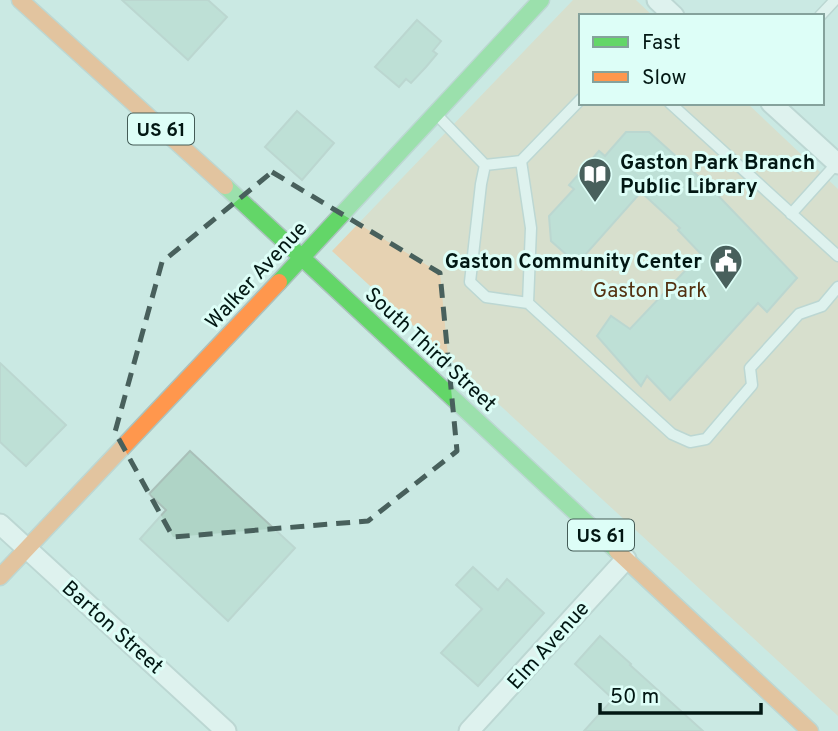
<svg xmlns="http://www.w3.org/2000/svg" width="838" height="731" viewBox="0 0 838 731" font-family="Overpass,sans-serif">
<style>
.green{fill:#e6d2b2}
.building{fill:#afd4c6;stroke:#a9c0b9;stroke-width:2}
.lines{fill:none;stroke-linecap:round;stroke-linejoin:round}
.lane-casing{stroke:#abc2be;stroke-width:13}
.street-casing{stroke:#abc2be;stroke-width:23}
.fast-casing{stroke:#abc2be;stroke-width:19}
.slow-casing{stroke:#abc2be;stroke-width:19}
.lane{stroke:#f7fcfb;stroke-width:10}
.street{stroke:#f7fcfb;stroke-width:19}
.fast{stroke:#63d668;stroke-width:16}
.slow{stroke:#ff974d;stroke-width:16}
.marked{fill:none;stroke:#48605c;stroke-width:5;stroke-dasharray:14 9;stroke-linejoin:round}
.labels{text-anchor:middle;stroke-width:6;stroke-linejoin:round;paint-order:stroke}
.shield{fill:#ddfef7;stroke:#445c57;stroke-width:2}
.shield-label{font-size:19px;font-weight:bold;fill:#021713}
.poi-label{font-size:21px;font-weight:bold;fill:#021713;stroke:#ddfef7;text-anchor:start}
.street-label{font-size:21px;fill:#021713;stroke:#ddfef7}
.park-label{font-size:21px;fill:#533111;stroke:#ddfef7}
</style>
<rect width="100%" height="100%" fill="#cbe9e3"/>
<!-- green -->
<path class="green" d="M573,0H636L653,16H581V103H747L838,189V716L332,251Z"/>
<!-- building -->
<path class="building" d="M122,0H208L227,17L188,60Z
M417,20L441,41L433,51L437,54L426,67L411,83L406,79L399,87L375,67Z
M297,111L334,143L302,180L265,147Z
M626,132H649L708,185L797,278L767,312L758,303L670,400L647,376L641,386L597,336L611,316L630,329L701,254L678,230L680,228L641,192L577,264L551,241L549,216L574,189L569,185L599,151L605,156Z
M0,363L66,425L26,466L0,442Z
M190,451L295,548L228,621L140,539L166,510L149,494Z
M473,567L498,590L507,579L544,613L478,686L441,653L482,609L456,585Z
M600,636L631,664L630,665L703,731H584L613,699L575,664Z"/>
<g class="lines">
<defs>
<path id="lane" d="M820,16L835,0
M670,103L838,256
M436,114L485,165
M521,161L531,228L528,303
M485,165L481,184L470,282L486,297L528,303L672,434L690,442L706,439L752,385L750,368L799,314L822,306L838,287
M485,165L521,161L581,99
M791,214L837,163"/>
<path id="street" d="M657,0L674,16
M771,103L838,164
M0,524L226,731
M469,731L626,559"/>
<path id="fast" d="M225,186L617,551
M279,282L541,0"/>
<path id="slow" d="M20,0L225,186
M617,551L810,731
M0,577L279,282"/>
</defs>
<!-- lane casing -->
<use href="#lane" class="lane-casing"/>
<!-- street casing -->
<use href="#street" class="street-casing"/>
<!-- fast casing -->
<use href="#fast" class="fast-casing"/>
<!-- slow casing -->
<use href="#slow" class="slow-casing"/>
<!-- lane -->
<use href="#lane" class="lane"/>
<!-- street -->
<use href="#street" class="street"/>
<!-- fast -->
<use href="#fast" class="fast"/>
<!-- slow -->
<use href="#slow" class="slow"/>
</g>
<!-- marked area -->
<path d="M0 0H838V731H0ZM272,172L440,273L457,451L368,521L173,537L115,432L162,262Z" fill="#cbe9e3" fill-opacity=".55" fill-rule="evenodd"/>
<path class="marked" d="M272,172L440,273L457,451L368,521L173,537L115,432L162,262Z"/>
<!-- icons -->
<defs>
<symbol id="library-pin" viewBox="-11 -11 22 30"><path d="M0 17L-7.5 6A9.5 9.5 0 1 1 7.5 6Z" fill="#48605c" stroke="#ddfef7"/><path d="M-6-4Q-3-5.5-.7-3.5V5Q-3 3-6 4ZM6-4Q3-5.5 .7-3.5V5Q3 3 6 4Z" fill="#fff"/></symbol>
<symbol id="civic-pin" viewBox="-11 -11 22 30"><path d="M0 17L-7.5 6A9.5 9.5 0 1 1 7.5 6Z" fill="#48605c" stroke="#ddfef7"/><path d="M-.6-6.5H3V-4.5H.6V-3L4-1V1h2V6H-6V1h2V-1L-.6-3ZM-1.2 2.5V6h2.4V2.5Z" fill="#fff"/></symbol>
</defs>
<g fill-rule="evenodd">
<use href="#library-pin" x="576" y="155" width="38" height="52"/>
<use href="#civic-pin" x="707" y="242" width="38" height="52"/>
</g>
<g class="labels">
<!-- shield labels -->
<g class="shield">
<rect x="128" y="113.5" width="66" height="31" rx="5"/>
<rect x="568" y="519.5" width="66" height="31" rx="5"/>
</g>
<g class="shield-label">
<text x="161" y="136">US 61</text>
<text x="601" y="542">US 61</text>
</g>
<!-- poi labels -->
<g class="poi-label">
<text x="620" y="169">Gaston Park Branch<tspan x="620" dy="24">Public Library</tspan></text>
<text x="702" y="268" text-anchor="end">Gaston Community Center</text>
</g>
<!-- street labels -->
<g class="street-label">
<text transform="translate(256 275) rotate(-47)" y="7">Walker Avenue</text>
<text transform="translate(431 349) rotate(43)" y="7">South Third Street</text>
<text transform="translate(113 627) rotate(42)" y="7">Barton Street</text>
<text transform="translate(548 645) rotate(-48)" y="7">Elm Avenue</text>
</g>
<!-- park labels -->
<g class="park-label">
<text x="650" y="297">Gaston Park</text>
</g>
</g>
<!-- legend -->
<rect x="579" y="14" width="245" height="91" fill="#ddfef7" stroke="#85a29c" stroke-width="2"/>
<rect x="593" y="37" width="35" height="10" fill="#63d668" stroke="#85a29c" stroke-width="2"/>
<text x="642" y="49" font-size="21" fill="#021713">Fast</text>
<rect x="593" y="72" width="35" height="10" fill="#ff974d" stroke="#85a29c" stroke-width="2"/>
<text x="642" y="84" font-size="21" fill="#021713">Slow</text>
<!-- scale -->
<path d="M600 703v10h161v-10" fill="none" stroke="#021713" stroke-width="3.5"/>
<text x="610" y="703" font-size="21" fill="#021713" stroke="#ddfef7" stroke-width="5" paint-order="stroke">50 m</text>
</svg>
